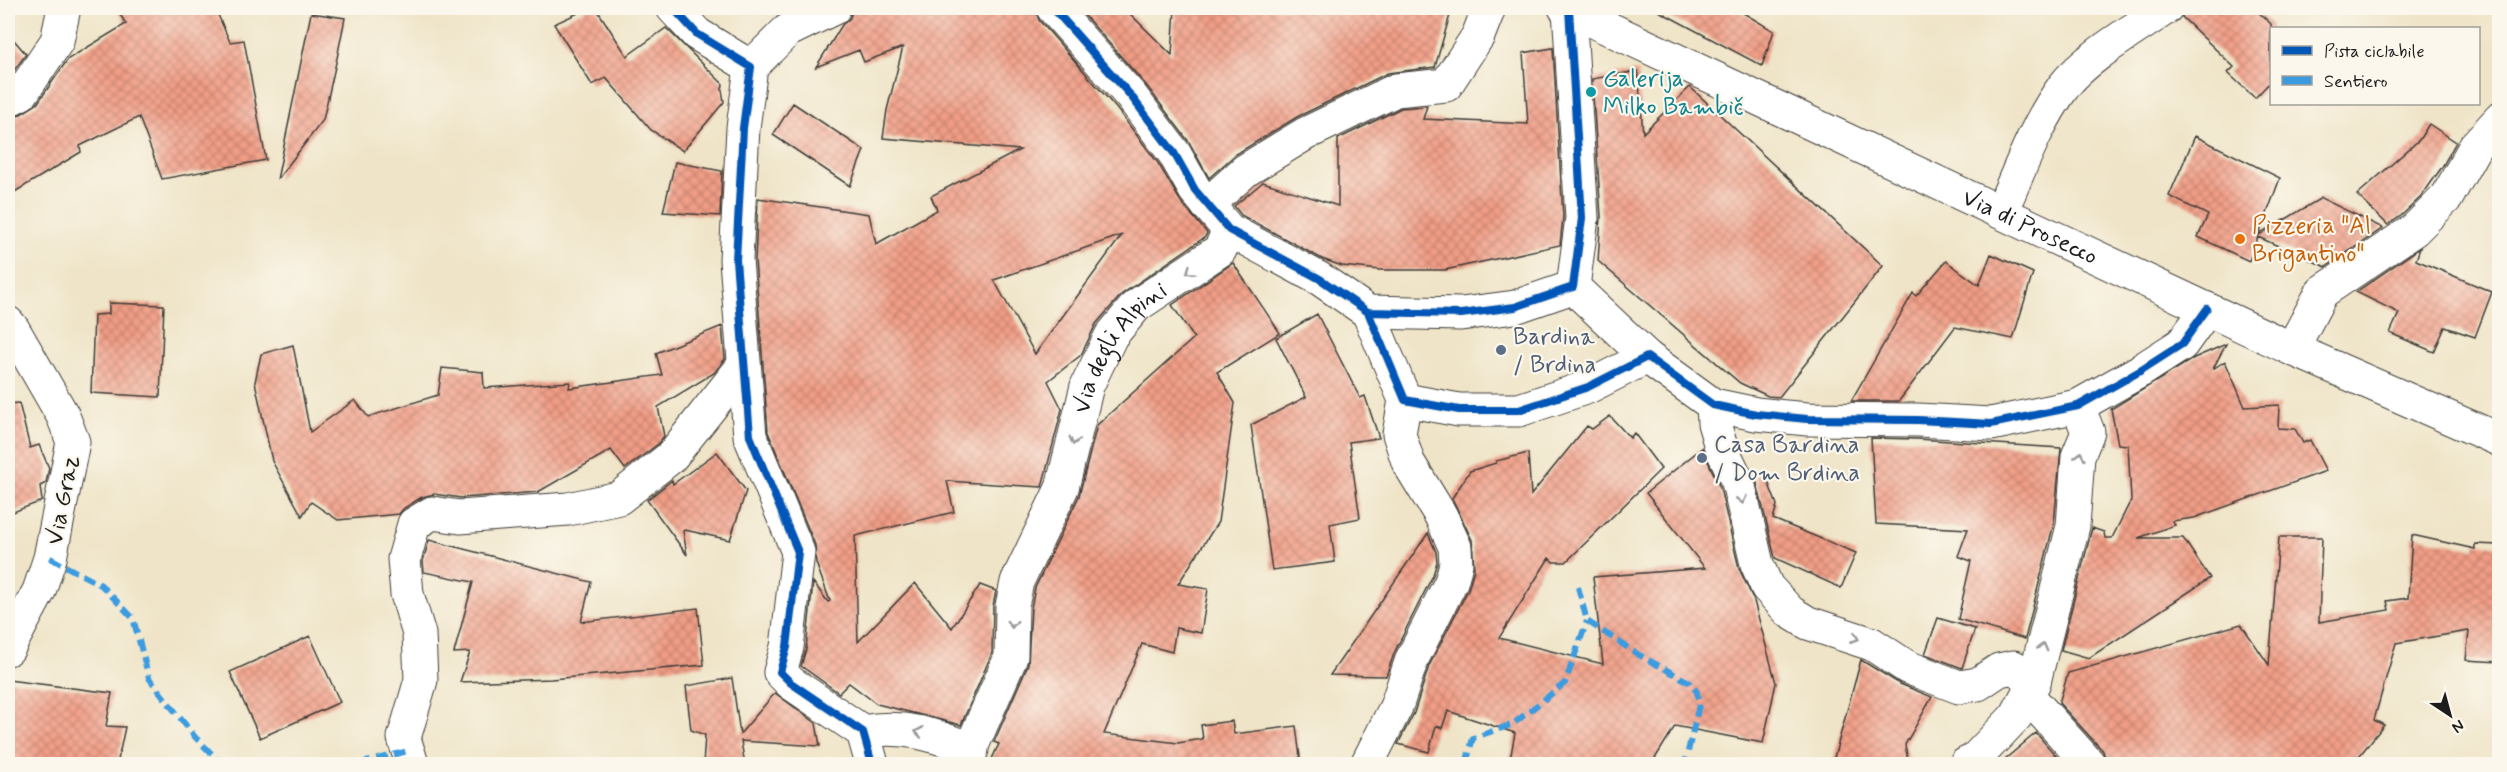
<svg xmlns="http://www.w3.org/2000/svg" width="2507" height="772" viewBox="0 0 2507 772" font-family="Mynerve,sans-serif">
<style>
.building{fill:url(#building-cross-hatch);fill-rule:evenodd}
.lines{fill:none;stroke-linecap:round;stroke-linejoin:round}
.street-casing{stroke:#3c3a36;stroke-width:35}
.secondary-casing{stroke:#3c3a36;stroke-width:35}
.street{stroke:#fff;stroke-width:33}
.secondary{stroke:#fff;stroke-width:33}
.quiet{stroke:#3c9bdf;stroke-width:6;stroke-dasharray:12 6;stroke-linecap:butt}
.cycleway-casing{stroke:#fbf7ec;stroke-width:11}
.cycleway{stroke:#0057b8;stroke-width:8}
.oneway{stroke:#999}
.culture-dot{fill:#0f9aa8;stroke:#fbf7ec;stroke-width:2}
.food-dot{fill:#e8710a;stroke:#fbf7ec;stroke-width:2}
.service-dot{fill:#5c6f8a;stroke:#fbf7ec;stroke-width:2}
.labels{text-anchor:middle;stroke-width:4.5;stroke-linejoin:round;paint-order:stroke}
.culture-label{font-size:24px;fill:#0d838f;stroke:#fbf7ec;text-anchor:start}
.food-label{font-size:24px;fill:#c56008;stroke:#fbf7ec;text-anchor:start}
.street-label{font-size:24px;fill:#1c1c1c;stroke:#fbf7ec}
.service-label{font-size:24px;fill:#4e5e75;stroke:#fbf7ec;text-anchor:start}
</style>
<defs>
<pattern id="building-cross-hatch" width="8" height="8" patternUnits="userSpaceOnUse" patternTransform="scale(1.5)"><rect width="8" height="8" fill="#f29e86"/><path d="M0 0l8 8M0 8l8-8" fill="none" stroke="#c3806d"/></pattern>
</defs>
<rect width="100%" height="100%" fill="#fbf7ec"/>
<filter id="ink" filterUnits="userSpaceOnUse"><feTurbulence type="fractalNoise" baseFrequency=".0167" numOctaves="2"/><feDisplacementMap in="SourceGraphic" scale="12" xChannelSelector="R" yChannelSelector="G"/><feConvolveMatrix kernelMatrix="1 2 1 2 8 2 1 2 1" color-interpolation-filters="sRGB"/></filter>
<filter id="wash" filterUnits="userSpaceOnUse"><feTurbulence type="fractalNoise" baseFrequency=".008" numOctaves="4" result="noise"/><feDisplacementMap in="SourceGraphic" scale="24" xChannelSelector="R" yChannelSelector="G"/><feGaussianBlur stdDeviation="1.35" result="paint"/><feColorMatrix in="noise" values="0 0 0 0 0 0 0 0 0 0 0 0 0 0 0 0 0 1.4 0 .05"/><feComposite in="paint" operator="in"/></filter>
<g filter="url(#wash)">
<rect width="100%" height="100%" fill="#efe4c7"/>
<g id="blocks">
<!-- building -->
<path class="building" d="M116,8H215L230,42L244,40L266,160L162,179L139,117L80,146L81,152L8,196V119L16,117L37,104L68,59L126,24Z
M589,8H596L627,56L666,28L723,84L722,90L724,102L683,151L651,130L606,78L592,85L554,24Z
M853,8H1035L1039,20L1116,108L1158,163L1181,202L1207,233L1205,237L1122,294L1096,324L1081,355L1048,381L1062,409L1042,487L947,481L954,512L855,536L858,642L915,583L952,628L980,585L996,591L993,606L992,653L961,725L877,704L849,683L839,693L801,666L806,649L813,582L828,602L830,601L816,563L815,545L768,432L755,260L758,198L869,214L876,244L937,210L931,196L1020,150L883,138L887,110L903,47L864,62L859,50L816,67L842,25L850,18ZM1122,235L1035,354L994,280Z
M1078,8H1124L1172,55L1175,8H1452L1435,67L1388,73L1297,117L1236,154L1209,178L1189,142L1146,85Z
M1653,8H1735L1774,31L1762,66Z
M2185,8H2254L2271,24V81L2255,98L2228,73L2234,67L2182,17Z
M311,13L345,18L337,58L323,120L277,180Z
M8,33L26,54L8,79Z
M1553,48L1563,217L1560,245L1445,270H1380L1342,266L1322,259L1241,215L1234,206L1263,182L1338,206V139L1401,108L1427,106L1423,119L1528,124L1523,53Z
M1638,71L1643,133L1690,87L1883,266L1779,397L1768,396L1740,383L1598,261L1601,217L1592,79Z
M793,103L864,150L850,186L773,135Z
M2429,124L2456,142L2442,167L2421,197L2402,215L2388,225L2357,195L2419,140Z
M2195,136L2280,178L2259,235L2321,198L2383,228L2326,267L2258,237L2249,261L2198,237L2208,215L2169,196Z
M675,162L722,171L720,216L663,212Z
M2420,248L2416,260L2492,292L2475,337L2445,327L2434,352L2390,333L2399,313L2356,292Z
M1991,254L2033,273L2013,339L1955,327L1899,401H1851L1913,293L1916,296L1946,261L1979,285Z
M1233,263L1280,333L1217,372L1235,403L1218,522L1178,584L1208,589L1201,633L1176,628L1172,652L1142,644L1104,734L1178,743L1203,739L1201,725L1232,721L1234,734L1296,726L1301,765H989L999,744L994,742L1028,664L1031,608L1035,588L1079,496L1097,425L1194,338L1172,305Z
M109,303L164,305L160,397L91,393L94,315L109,314Z
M1317,314L1360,398L1365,396L1379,438L1349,442L1360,518L1330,524L1335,562L1272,570L1251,425L1306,397L1276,338Z
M722,326L725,359L714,373L658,407L664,436L658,444L625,469L611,450L538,492L461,498L434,494L422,497L404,508L399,514L338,520L311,502L302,516L272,461L255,382L261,354L293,345L310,432L355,400L368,417L438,395L442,368L483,372L484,388L570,382L569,388L662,375L656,353Z
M2226,344L2213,369L2225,361L2245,407L2279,405L2278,428L2295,429L2303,443L2310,440L2326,471L2194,518L2172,521L2175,525L2138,538H2183L2210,578L2089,658L2061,650L2092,528L2104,532L2105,538H2112L2131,500L2128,445L2118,444L2111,409L2194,358Z
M19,403L30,448L39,445L49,468L46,483L40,486L42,501L8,514V404Z
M1610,416L1630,438L1634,433L1661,469L1566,562H1553L1549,558L1499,638L1603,664L1593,577L1705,568L1646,493L1702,448L1720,488L1739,568L1754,601L1776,683L1763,743L1675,726L1651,765H1509L1515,733L1448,711L1442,728L1436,726L1429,752L1398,744L1414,713L1429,666L1468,590L1474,569L1472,540L1452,498L1470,471L1496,463V461L1528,453L1531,495L1587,426L1592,429Z
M1871,438L1917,439L2061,448L2054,523L2025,639L1958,619L1971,561L1958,556L1968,529L1876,524Z
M717,452L746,491L730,540L685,530L683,531L687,555L647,500L672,480L673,484Z
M1765,474L1777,505L1773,519L1856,553L1841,588L1775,558L1755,475Z
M1428,533L1436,552L1437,562L1433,575L1395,651L1386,676L1330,675Z
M2412,535L2475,549V544L2499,545V662L2466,660L2469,631L2396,643L2374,720L2384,725L2352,765H2107L2103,751L2059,703L2068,673L2241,624L2269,665L2279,537H2322L2319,622L2389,610L2387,601L2408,598Z
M429,540L591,582L581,622L698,608L704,665L551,679L460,682L470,652L454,653L473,582L424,572L423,561Z
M1938,618L1975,629L1962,668L1925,654Z
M310,636L340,702L260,738L230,672Z
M1861,660L1900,684L1932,697L1905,745L1909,765H1832Z
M732,678L740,734L775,693L816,723L820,746L741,741L745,765H703L705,735L691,730L686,686Z
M8,680L112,693L106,726L125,727L117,765H8Z
M2036,733L2064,765H1998Z"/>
</g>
</g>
<g filter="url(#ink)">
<use href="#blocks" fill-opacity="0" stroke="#3c3a36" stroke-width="1.5"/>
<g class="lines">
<defs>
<g id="street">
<path d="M673,8L697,34L751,67L743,128L736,260L750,436L798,552L787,647L780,672L791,683L863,732L872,764"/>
<path d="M1053,8L1131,96L1174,153L1195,190L1229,230L1320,279L1368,312L1461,314L1515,307L1573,287L1582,218L1569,9"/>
<path d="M751,67L787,31L834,8"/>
<path d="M8,100L22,93L57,41L64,8"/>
<path d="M1207,205L1246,170L1305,134L1396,90L1446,85L1478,36L1489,8"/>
<path d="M2001,212C2020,169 2036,124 2064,86C2086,57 2136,29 2166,8"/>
<path d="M1573,287L1647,357"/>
<path d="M1368,312L1405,400L1459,410H1519L1588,387L1647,357L1713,405L1756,414L1807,419L1918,420L1991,424L2078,406L2140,371L2182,344L2207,309"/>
<path d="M8,323L13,329L63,416L73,442L50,558L39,591L8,649"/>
<path d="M2292,349L2322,292L2414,230L2447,197L2476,145L2500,119"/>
<path d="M1713,405L1714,423L1721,447L1738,482L1757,564L1767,587L1790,612L1808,623L1872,644L1907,667L1959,687L1978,684L1999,670L2014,667L2034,682L2073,526L2078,456L2088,432L2078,406"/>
<path d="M2028,696L2089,764"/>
<path d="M863,732C902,724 936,735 972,750"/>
<path d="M412,764L404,738L421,680L419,634L407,594L404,559L414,524L432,513L460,517L568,509L619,498L671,457L744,365"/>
<path id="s1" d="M964,764L1011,657L1012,606L1017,582L1062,488L1087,386L1111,336L1136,306L1220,250L1229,230"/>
<path d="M1367,764L1396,707L1412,659L1451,582L1456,564L1455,547L1441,516L1408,462L1399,434L1405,400"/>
<path d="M1966,764L1974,760L2016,716L2034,682"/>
</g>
<g id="secondary">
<path id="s2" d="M1565,8L2292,349L2500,440"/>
</g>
</defs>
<!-- street casing -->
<use href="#street" class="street-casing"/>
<!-- secondary casing -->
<use href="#secondary" class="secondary-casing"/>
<!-- street -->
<use href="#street" class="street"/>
<!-- secondary -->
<use href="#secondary" class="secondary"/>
<!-- quiet -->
<path class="quiet" d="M50,558L101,585L133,618L149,678L195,737L222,764
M1578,587L1587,621L1639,655L1689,682L1697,692L1699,705L1685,764
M359,764L408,751
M1466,764L1473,738L1513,724L1565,683L1587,621"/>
<defs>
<path id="cycleway" d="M673,8L697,34L751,67L743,128L736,260L750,436L798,552L787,647L780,672L791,683L863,732L872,764
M1053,8L1131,96L1174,153L1195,190L1229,230L1320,279L1368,312L1461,314L1515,307L1573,287L1582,218L1569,9
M1368,312L1405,400L1459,410H1519L1588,387L1647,357L1713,405L1756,414L1807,419L1918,420L1991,424L2078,406L2140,371L2182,344L2207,309"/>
</defs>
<!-- cycleway casing -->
<use href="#cycleway" class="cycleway-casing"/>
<!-- cycleway -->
<use href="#cycleway" class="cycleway"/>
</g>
<!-- one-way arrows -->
<defs><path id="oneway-chevron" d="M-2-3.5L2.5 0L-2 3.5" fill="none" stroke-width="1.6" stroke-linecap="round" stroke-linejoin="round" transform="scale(1.5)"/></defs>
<g class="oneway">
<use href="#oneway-chevron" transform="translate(1190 271) rotate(145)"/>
<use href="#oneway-chevron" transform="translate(1074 441) rotate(104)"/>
<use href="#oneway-chevron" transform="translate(2080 456) rotate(-77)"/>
<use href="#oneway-chevron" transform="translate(1742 500) rotate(77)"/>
<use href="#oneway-chevron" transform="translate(1012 624) rotate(91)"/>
<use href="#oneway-chevron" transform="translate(1855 638) rotate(21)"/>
<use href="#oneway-chevron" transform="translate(2043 647) rotate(-75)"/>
<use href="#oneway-chevron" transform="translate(919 732) rotate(-170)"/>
</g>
</g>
<!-- markers -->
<circle class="culture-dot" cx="1591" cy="92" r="6"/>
<circle class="food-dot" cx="2240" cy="239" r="6"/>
<g class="service-dot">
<circle cx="1501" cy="350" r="6"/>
<circle cx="1702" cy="458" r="6"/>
</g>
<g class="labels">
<!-- culture labels -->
<g class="culture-label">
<text x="1603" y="86">Galerija<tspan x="1603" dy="28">Milko Bambič</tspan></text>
</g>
<!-- food labels -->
<g class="food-label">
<text x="2252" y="233">Pizzeria "Al<tspan x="2252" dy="28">Brigantino"</tspan></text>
</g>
<!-- street labels -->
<g class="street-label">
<text dy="8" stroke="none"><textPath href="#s2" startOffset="514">Via di Prosecco</textPath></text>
<text dy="8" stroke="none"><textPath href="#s1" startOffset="452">Via degli Alpini</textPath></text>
<text transform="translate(62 500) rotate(-79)" y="8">Via Graz</text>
</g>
<!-- service labels -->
<g class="service-label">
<text x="1513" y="344">Bardina<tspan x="1513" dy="28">/ Brdina</tspan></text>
<text x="1714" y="452">Casa Bardina<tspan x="1714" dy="28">/ Dom Brdina</tspan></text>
</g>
</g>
<!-- margin -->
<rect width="2507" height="772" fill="none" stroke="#fbf7ec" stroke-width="30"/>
<!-- legend -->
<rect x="2270" y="27" width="210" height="78" fill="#fbf7ec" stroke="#a29f99" stroke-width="1.5"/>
<rect x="2282" y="46" width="30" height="9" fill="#0057b8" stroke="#a29f99" stroke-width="1.5"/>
<text x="2324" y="57" font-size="18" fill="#1c1c1c">Pista ciclabile</text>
<rect x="2282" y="76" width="30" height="9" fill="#3c9bdf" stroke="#a29f99" stroke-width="1.5"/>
<text x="2324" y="87" font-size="18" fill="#1c1c1c">Sentiero</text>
<!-- north arrow -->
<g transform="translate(2450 715) rotate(144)" stroke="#fbf7ec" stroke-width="4.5" paint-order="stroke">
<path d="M0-4.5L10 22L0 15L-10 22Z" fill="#1c1c1c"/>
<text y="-9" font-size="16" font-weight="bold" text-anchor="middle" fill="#1c1c1c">N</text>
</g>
</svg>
